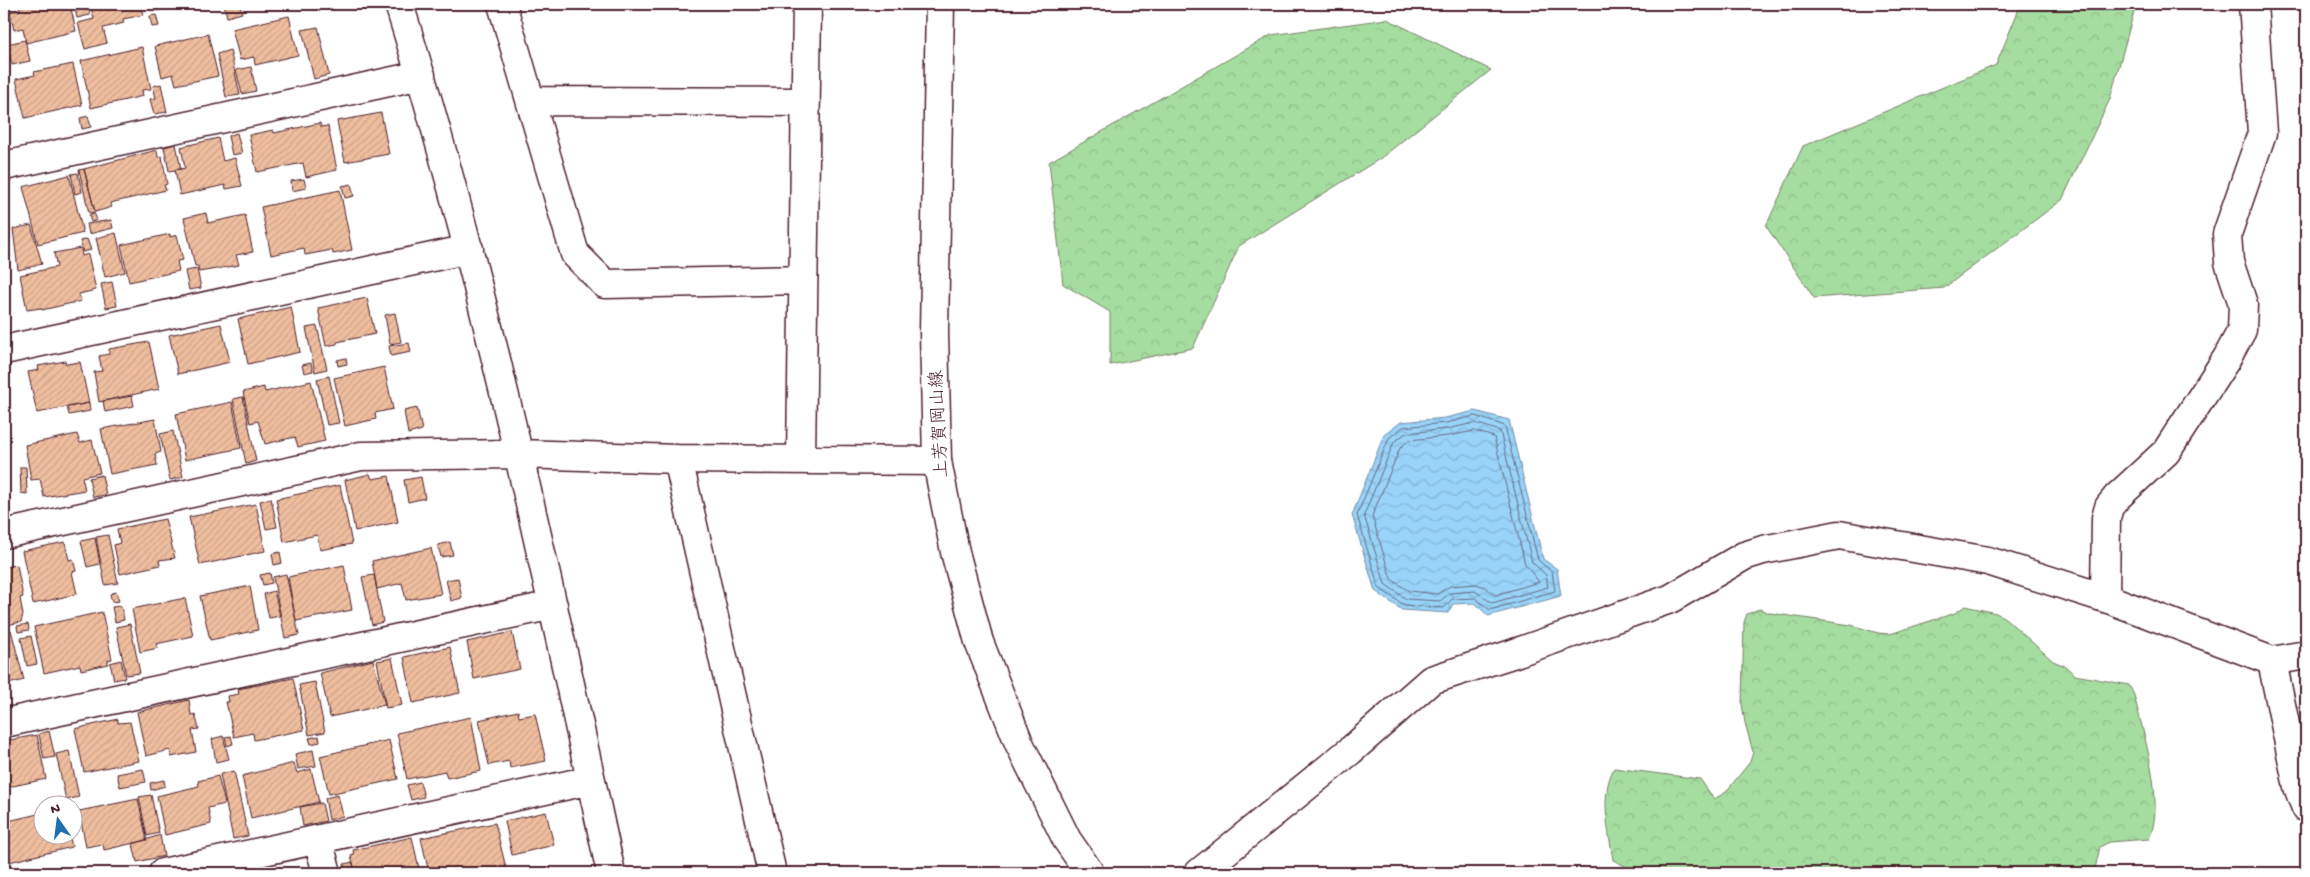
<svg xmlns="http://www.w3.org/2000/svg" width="2310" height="877" viewBox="0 0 2310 877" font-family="'Gochi Hand','Klee One',sans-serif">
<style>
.forest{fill:url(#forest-crowns);stroke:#787e66}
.water{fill:url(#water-waves);stroke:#788ca6}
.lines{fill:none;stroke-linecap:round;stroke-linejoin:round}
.shore{stroke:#69677d;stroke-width:1}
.building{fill:url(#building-hatch);stroke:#4a1f2b}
.minor-casing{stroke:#4a1f2b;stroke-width:31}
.secondary-casing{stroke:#4a1f2b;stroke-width:31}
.minor{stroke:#fff;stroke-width:28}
.secondary{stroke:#fff;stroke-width:28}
.labels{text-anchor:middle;stroke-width:5;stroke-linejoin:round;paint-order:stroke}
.street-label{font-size:18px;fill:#4a1f2b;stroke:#fff}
</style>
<defs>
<pattern id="forest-crowns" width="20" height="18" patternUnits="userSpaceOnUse" patternTransform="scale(1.25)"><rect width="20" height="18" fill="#a5dda0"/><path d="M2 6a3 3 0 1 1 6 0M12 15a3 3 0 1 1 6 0" fill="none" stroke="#90bd8a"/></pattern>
<pattern id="water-waves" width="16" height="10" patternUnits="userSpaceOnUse" patternTransform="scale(1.25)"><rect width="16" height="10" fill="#97d4f8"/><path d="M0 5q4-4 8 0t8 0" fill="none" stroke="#84b6d5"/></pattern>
<pattern id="building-hatch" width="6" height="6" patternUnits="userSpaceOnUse" patternTransform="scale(1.25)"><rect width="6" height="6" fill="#efbe9f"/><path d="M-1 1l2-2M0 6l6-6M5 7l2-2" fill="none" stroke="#cea389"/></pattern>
</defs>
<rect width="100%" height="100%" fill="#fff"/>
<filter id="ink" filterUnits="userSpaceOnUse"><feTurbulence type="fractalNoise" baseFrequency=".02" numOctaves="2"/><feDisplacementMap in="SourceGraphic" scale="10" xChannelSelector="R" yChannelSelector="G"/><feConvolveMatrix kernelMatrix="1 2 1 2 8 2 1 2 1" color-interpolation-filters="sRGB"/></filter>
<g filter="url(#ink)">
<!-- forest -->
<path class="forest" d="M2021,4H2136L2110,99L2062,200L1944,288L1814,298L1766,226L1803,146L1996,65Z
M1387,19L1491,70L1381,158L1239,246L1193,348L1110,365V312L1063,284L1049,162L1271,35Z
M1965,606L1996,613L2005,618L2053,661L2065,666L2075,675L2129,685L2134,695C2143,733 2166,803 2149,839L2109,842L2100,847L2094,873H1639L1613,860C1609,831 1599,796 1614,768L1700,779L1714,799L1725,793L1750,762L1753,752L1745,723L1742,704L1744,622L1747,614L1759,609L1770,613L1851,625L1878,633L1890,634L1955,613Z"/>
<!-- water -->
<path class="water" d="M1475,411L1509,420L1543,559L1557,569L1561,596L1488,616L1475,603L1453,604L1448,613L1402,610L1375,591L1352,515L1384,435L1401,422L1445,418Z"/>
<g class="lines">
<!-- shore -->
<path class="shore" d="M1475,416L1505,426L1538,560L1552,572L1555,591L1490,610L1475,598L1452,599L1444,608L1404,605L1379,588L1357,515L1389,438L1403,427L1446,423Z
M1475,423L1500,431L1532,562L1546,575L1548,587L1492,603L1475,591L1450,593L1440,601L1406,599L1385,584L1364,515L1394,442L1406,433L1447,429Z
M1475,431L1494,437L1525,564L1539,582L1495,595L1485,587L1476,584L1450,586L1437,594L1409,591L1391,579L1372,516L1400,448L1409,440L1448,436Z"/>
</g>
<!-- building -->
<path class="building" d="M19,4H70L76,31L26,43L23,28L14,30L10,12L20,10Z
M74,4H87L90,15L77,18Z
M90,4H140L143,15L123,19L124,23L103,28L107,43L85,49L78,23L94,19Z
M152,4H190L154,11Z
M224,4H240L242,13L227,17Z
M156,15L159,26L152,27L150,16Z
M289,16L298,55L255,65L254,57L240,60L232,29Z
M318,27L329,75L314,79L302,30Z
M208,34L218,76L176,85L173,74L162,77L155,46Z
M25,40L30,61L12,65L7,44Z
M142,47L151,89L142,90L143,96L91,108L81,61Z
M230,50L240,95L226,97L217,54Z
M73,64L82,105L25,118L16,79L35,75L34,72Z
M251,67L256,91L242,94L236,70Z
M161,84L167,112L154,114L150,99L156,98L153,86Z
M381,113L389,154L345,162L337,121Z
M88,116L91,127L82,129L80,118Z
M320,123L321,127L328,126L337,170L306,177L303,163L257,172L249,135L273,130L274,133Z
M237,133L242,153L232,155L228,136Z
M218,138L223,161L235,158L242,186L226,189L225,185L180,195L175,170L185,168L181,147Z
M176,144L181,169L169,171L164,147Z
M157,150L158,157L162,156L167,184L164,185L166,190L110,203L112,207L95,212L84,169Z
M84,169L95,212L89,213L79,170Z
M78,173L82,192L75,194L71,174Z
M69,175L83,233L38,244L23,187Z
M304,179L306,188L292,191L291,181Z
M351,184L354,196L345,198L342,186Z
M340,190L352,250L333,254L332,250L305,255L304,248L271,255L261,207Z
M94,213L97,220L91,222L89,215Z
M206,213L208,223L245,215L253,252L236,255L239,265L199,272L198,266H195L184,218Z
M111,220L113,228L89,234L87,224Z
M31,225L42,264L18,270L13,229Z
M116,233L125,272L105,277L96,238Z
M170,234V237L177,235L183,260L177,261L179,271L129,282L121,245Z
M87,239L91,250L83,252L80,241Z
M81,248L82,256L88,254L96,290L79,294L81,301L42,310L41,308L27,310L20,275L57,267L54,253Z
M197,269L201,288L189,290L185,271Z
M112,282L117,306L106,308L101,284Z
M367,298L375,334L337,342V344L326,346L318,308Z
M291,307L300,352L248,364L238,319Z
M395,313L401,342L390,344L385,315Z
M221,324L230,362L178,374L169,335Z
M317,326L327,369L315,372L306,328Z
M149,342L159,389L99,402L94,372L102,371L99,356L109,354V349Z
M409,343L411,352L391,356L389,346Z
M346,358L347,364L338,366L337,360Z
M65,361L66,364L80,362L89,403L37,413L28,372L39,370L38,366Z
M311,363L313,371L304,373L302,365Z
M384,367L393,409L375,413L376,419L345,426L334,378Z
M329,376L339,423L327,425L317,379Z
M311,381L325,441L298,447L295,437L265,444L258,421L250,423L243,392L264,387L265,392Z
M132,396L134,406L105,412L103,401Z
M243,397L256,461L246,464L233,399Z
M232,402L241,448L185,460L176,414Z
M89,403L90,411L69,415L67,407Z
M417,408L422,430L408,434L404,411Z
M155,419L161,452L155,454L157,465L110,474L101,429Z
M173,431L183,477L170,480L160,434Z
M77,434L80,443L92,440L100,473L82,477L85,490L44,497L40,479L31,480L25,445Z
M20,467H26L27,494L21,493Z
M370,474L372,479L389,476L398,522L355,531L345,480Z
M102,475L106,495L93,497L89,478Z
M421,477L425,498L408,502L404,480Z
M340,485L352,544L320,550L317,535L284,542L276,499Z
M271,498L277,527L266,529L260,501Z
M256,504L265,551L200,565L189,517Z
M165,519L175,558L159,560L160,565L120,574L114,545L120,543L117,529Z
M108,535L118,583L105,585L96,537Z
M95,538L100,564L87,567L81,541Z
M65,542L69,560L73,559L76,571L72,572L77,594L33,604L22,551Z
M450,542L453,555L441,557L438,545Z
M431,548L441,594L406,600L402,583L377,589L372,561Z
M280,552L282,563L274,565L272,554Z
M17,565L23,597L20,598L23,615L21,622L7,625L4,622V567Z
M344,565L352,610L296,621L288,577Z
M270,573L272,583L263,585L260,575Z
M286,574L299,635L285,638L273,577Z
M374,575L383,622L372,625L362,577Z
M458,578L462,598L451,601L446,580Z
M250,586L258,630L210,640L200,596Z
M274,591L280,616L269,618L264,594Z
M116,592L119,601L112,602L110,594Z
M185,598L193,636L156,644L158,648L140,652L132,609Z
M121,606L124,620L115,622L112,607Z
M102,612L112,659L108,660V664L81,670L80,665L44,673L34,627Z
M28,624L29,630L18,632L17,626Z
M130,624L140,673L126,675L116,627Z
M11,630L24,680L4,685V632Z
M512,632L520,669L474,679L467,642Z
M31,636L37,664L27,666L21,638Z
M450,647L460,693L413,703L404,657Z
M392,658L402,705L386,708L377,661Z
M121,660L125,678L114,680L110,663Z
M373,660L385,705L330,717L320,673Z
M293,678L304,730L254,740L253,733L234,737L226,702H229L228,696L239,694L238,689Z
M315,682L325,732L309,735L299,685Z
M189,700L191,715L195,714L199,729L192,730L196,752L171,757L170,750L146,756L137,712Z
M518,711L519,717L535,714L546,761L510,768L509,761L489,765L479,720Z
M471,717L481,771L447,778L445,771L407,779L397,733Z
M118,719V723L130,722L139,761L84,772L75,729Z
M49,731L55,757L44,759L39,734Z
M37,735L46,779L8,787L10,793L4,794V741Z
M223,736L229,759L216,762L212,739Z
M231,736L233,744L227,746L225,737Z
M319,736L320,742L311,744L309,738Z
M389,740L398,779L329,794L320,756Z
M313,750L316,766L298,769L295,754Z
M69,751L79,797L66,800L56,754Z
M294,763L297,773L311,769L319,802L251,818L242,776Z
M143,769L146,782L120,787L117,774Z
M234,771L248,836L233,839L220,774Z
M218,776L225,804L208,808L211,824L165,835L157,796L199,786L198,781Z
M164,780L165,786L151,790L150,783Z
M420,782L424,797L411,800L407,785Z
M151,795L159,833L147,836L139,797Z
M338,795L343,816L329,820L325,798Z
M138,799L147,840L104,850L103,844L86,847L79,811Z
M322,803L326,821L303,826L300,807Z
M546,812L554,845L512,855L505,821Z
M42,813V834H69L72,847L5,863L4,822Z
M495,823L507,872L429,873L421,838Z
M160,835L164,856L137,862L133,844Z
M412,837L420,873H355L351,856L354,855L353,850Z
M4,860L5,863L7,862L10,873H4Z
M353,862L355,873H346L344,864Z
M547,868L548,873H537V870Z"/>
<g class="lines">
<defs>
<path id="minor" d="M399,4C487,289 548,582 611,873
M502,4L575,254L605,284L803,280
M532,101L806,102
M4,166L421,75
M4,350L469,249
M678,459L772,873
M801,460L807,4
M4,534L361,456L519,454L678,459L937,461
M2105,598L2106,518L2109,507L2117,497L2166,452L2227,358L2242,330L2243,304L2229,262L2227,234L2262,133L2253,4
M2272,661L2298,787L2306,808
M4,723L553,605
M318,840L327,873
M163,873L591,780
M1199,873L1350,751L1431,680L1512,654L1670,599L1744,556L1763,550L1839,535L1988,561L2111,600L2272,661L2306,655"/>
<path id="secondary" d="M940,4L934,332L937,461L955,552L979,642L1019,743L1067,840L1090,873"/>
</defs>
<!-- minor casing -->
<use href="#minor" class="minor-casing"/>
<!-- secondary casing -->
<use href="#secondary" class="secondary-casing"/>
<!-- minor -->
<use href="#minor" class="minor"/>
<!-- secondary -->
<use href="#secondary" class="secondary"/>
</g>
</g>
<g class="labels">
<!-- street labels -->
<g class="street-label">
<text transform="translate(938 424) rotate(-93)" y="6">上芳賀岡山線</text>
</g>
</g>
<!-- margin -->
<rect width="2310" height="877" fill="none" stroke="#fff" stroke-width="20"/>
<rect x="10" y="10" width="2290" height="857" fill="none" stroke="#4a1f2b" stroke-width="2" filter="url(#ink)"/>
<!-- north arrow -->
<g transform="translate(58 820) rotate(346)"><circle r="24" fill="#ffffff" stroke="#b7a5aa"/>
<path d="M0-4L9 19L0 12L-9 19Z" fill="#1f6fb2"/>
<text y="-8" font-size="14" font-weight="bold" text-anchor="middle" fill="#4a1f2b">N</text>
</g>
</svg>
